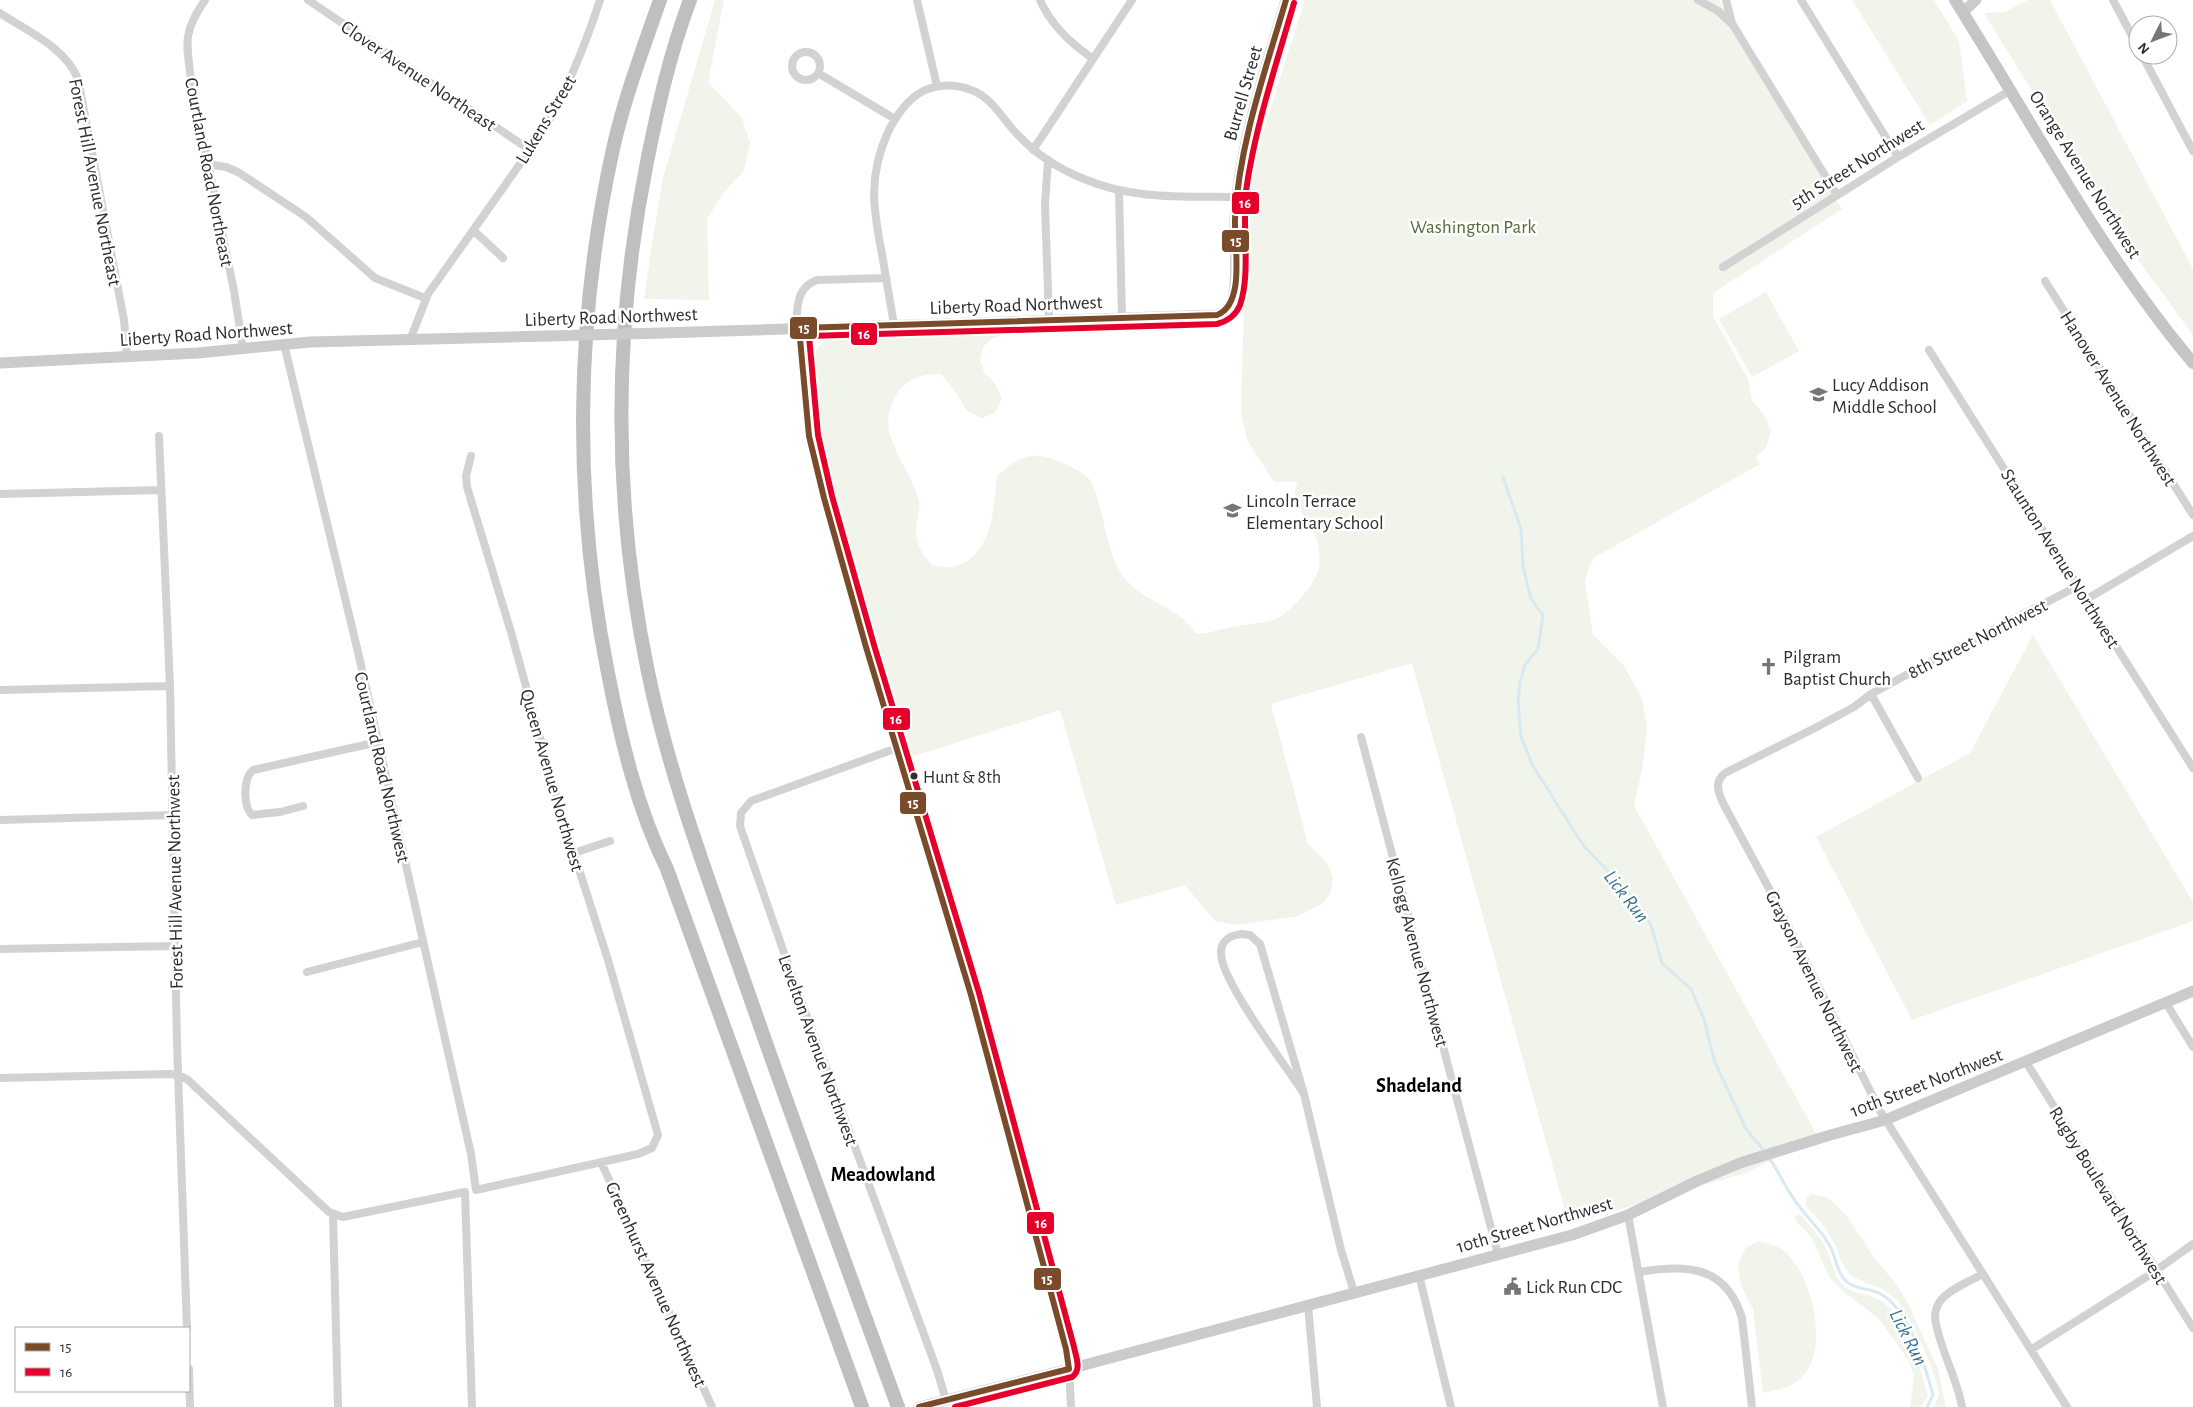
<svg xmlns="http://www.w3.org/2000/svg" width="2193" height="1407" viewBox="0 0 2193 1407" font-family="'Alegreya Sans',sans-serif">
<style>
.green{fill:#f1f4eb}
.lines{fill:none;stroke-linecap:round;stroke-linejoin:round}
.stream{stroke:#d7e9f1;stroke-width:3}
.street{stroke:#d2d2d2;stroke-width:8}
.secondary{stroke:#cbcbcb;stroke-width:11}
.primary{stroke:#c5c5c5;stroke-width:12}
.highway{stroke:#bfbfbf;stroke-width:14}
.secondary-bridge{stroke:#cbcbcb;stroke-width:11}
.bus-1-casing{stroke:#fff;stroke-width:10}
.bus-2-casing{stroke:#fff;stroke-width:10}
.bus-1{stroke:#7a4b2a;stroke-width:6}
.bus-2{stroke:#e4002b;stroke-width:6}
.bus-dot{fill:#2d2d2d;stroke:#fff;stroke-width:2}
.labels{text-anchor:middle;stroke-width:5;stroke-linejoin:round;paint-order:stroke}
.bus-label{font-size:18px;fill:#2d2d2d;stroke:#fff;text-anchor:start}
.street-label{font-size:19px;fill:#2d2d2d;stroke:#fff}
.park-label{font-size:19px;fill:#54693a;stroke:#fff}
.poi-label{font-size:19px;fill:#2d2d2d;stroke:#fff;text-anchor:start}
.water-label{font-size:20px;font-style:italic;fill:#3b7590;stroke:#fff}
.neighbourhood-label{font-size:20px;font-weight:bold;fill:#000;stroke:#fff}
.line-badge{stroke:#fff;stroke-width:2}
.badge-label{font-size:14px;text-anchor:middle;font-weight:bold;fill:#fff}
</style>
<rect width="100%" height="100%" fill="#fff"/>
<!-- green -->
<path class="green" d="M715,0H724L708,82L742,118L750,143L744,171L723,193L707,219L709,300L644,299L652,244L663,178Z
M1305,0H1719L1842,209L1713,293V316L1748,379L1752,400L1764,415L1771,431L1766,448L1756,457L1760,464L1595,557L1589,566L1585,582L1593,635L1624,666L1642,698L1647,729L1642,770L1634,806L1818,1137L1746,1173L1569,1224L1412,663L1271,704L1308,844L1327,863L1333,877L1331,892L1322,904L1298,916L1237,925L1215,921L1185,885L1116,905L1060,710L911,757L832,496L820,433L813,365C814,348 822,340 839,335L1043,326V333L1012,332L993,338L983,347L980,360L984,372L994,382L1002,398L995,413L981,418L967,411L955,391L941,374C923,374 910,377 898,392C870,432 910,463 919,502C920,508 918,515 917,521C913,540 920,551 932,565C939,566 949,569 956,566C994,554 993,509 997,476C1016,459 1029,450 1055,460C1066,464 1079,470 1088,478C1092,481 1093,487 1095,491C1105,518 1108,563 1129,583C1149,604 1179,607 1195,633C1207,635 1219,629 1232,627C1245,624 1260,624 1273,620C1289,615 1317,583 1319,567C1320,559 1319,547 1317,540C1312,524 1286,498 1298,482H1274L1247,440L1241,413L1246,232L1257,151Z
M1852,0H1934L1959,41L1967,101L1930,125Z
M2028,0H2050L2193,269V335L2125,242L1984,13L2005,12Z
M1766,292L1799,351L1752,377L1719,319Z
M2033,635L2193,902V921L1912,1020L1816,837L1970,753Z
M1811,1194L1827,1197L1847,1216L1873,1256L1896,1284L1909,1305L1938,1369L1946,1407H1934L1939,1394L1933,1371L1915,1329L1898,1301L1881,1288L1865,1283L1850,1275L1841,1261L1836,1246L1824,1226L1806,1206V1199Z
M1798,1214L1801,1215C1811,1227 1823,1239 1828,1253C1832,1264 1834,1275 1842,1284C1850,1294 1867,1293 1878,1299C1906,1314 1920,1366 1928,1396L1921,1407H1910L1914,1377L1909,1361L1879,1319L1844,1292L1829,1277L1812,1238L1796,1221L1795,1217Z
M1757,1241C1767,1243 1778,1245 1785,1252C1813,1276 1830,1351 1801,1378C1790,1388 1777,1390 1763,1393L1753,1309L1741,1285L1738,1265L1745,1249Z"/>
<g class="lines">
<!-- stream -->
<path class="stream" d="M1503,477L1521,529L1523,566L1531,599L1543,615L1538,649L1525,665L1520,682L1518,701L1521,737L1533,766L1583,845L1630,894L1651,925L1662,963L1691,989L1704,1019L1714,1060L1746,1129L1765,1152
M1768,1157C1778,1169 1783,1184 1792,1196C1803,1215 1821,1228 1831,1248C1836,1258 1836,1269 1844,1279C1852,1289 1868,1288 1879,1293C1909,1308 1925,1365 1933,1395L1927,1407"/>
<!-- street -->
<path class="street" d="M205,0C183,32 186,42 191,79L234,291L243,349
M308,0L530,150
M917,0L937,86
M1040,0C1051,25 1070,43 1092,58
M1698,0L1718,11L1733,25L1837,195
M1726,0L1732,23
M1801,0L1898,157
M2113,0L2138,47
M0,13C27,31 65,47 78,79L124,320L127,357
M792 66a14 14 0 1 1 28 0a14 14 0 1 1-28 0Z
M2142,55L2193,151
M818,73L895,119
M1033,150L1132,0
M1048,160L1045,205L1049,320
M208,164L226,167L238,172L306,217L375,278L425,298
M1119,191L1122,318
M473,230L503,258
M1723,267L1898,157L2011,90
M886,278L817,280C801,286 798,298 797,313L809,436L824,498L866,647L971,995L1066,1349L1069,1369L1071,1407
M2045,281L2193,515
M894,325C890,301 886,278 882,254C873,209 868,176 888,132C895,118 905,103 918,94C935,83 958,83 976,92C994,101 1004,121 1018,135C1036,154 1059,169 1084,179C1133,200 1185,196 1237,197
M410,340L428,294L544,130C568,88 585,46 600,0
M284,344L358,652L471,1154L476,1190L638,1154L652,1148L658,1135L608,960L560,810L511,632L467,487L466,476L471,456
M1929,350L2193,768
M159,436L170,686L177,1044L187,1328
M0,494L161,490
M2087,599L2193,536
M0,690L170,686
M1871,694L1918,778
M1361,737L1498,1254
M897,748L751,801L741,813L740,826L790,970L937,1370L946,1400
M303,806L280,812L252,815C243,806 243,778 253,770L378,742
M0,820L172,815
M574,853L610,841
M1242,934L1250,935L1260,944L1304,1094C1287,1067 1219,979 1221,952C1221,940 1231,935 1242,934Z
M0,949L176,946
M307,972L423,942
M2166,1003L2193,1047
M2026,1062L2193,1328
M0,1078L169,1074L179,1075L188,1080L329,1212L343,1217L465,1192L472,1407
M1304,1094L1341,1250L1354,1292
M601,1162L712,1407
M333,1215L338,1407
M1628,1215L1663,1407
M1639,1272C1686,1264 1726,1265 1742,1318L1752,1407
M1419,1275L1451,1407
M1308,1305L1317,1407
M2032,1349L2151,1274L2193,1244
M189,1369L190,1407
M1962,1407C1957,1377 1939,1348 1935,1318C1935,1312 1937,1305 1941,1300C1950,1289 1970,1281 1983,1274
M2067,1407L1880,1111L1779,907L1723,803C1718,792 1714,782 1725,773L1815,728L1854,707L1871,694L1934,660L2078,586"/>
<!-- secondary -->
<path class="secondary" d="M1963,12L1976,0
M662,333L1217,315C1223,313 1228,310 1231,303C1239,285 1234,241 1235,219C1239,144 1265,72 1286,0
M0,363L198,353L310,342L547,336
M919,1407L1069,1369L1572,1235L1628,1215L1697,1181L1740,1163L1827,1136L1885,1120L2193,991"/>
<!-- primary -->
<path class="primary" d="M1955,0C2032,122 2100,252 2193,363"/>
<!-- highway -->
<path class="highway" d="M660,0C643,49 624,99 613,149C575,321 573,500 608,673C621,740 637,808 667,869L862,1407
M690,0C670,53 658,107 647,162C613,331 613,504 648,672C670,779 710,883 746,986C795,1127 847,1267 898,1407"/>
<!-- secondary-bridge -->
<path class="secondary-bridge" d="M547,336L662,333"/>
<defs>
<path id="bus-1" d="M919,1407L1069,1369L1066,1349L971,995L866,647L824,498L809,436L799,328L1217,315C1246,304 1234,245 1235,219C1239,144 1265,72 1286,0"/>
<path id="bus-2" d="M955,1407L1072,1377C1082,1370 1076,1357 1074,1347L979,993L874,645L832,496L818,435L809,336L1217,324C1228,321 1236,315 1240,305C1251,274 1242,226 1246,191C1255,127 1276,65 1294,3"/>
</defs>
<!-- bus-1 casing -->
<use href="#bus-1" class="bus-1-casing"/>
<!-- bus-2 casing -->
<use href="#bus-2" class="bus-2-casing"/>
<!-- bus-1 -->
<use href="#bus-1" class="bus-1"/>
<!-- bus-2 -->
<use href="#bus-2" class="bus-2"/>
</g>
<!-- icons -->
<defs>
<symbol id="school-bare" viewBox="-9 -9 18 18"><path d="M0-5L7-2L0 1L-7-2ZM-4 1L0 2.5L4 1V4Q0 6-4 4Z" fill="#767676" stroke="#fff" stroke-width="2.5" paint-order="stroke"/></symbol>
<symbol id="church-bare" viewBox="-9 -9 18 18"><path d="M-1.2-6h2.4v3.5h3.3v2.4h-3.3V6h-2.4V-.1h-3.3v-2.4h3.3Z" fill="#767676" stroke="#fff" stroke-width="2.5" paint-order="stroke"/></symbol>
<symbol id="civic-bare" viewBox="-9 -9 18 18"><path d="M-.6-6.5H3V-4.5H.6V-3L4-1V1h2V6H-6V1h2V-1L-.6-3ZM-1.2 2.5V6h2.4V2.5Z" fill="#767676" stroke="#fff" stroke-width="2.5" paint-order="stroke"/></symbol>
</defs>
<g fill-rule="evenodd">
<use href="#school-bare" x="1806" y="382" width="25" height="25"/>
<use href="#school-bare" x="1220" y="498" width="25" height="25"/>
<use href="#church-bare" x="1756" y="654" width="25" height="25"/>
<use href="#civic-bare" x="1500" y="1274" width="25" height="25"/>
</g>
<!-- markers -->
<circle class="bus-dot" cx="914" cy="776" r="4.5"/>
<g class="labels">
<!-- bus labels -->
<g class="bus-label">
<text x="923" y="783">Hunt &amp; 8th</text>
</g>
<!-- street labels -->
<g class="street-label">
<text transform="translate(419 75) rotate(34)" y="7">Clover Avenue Northeast</text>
<text transform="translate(1242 93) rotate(-74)" y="7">Burrell Street</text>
<text transform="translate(545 119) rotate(-59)" y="7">Lukens Street</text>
<text transform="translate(1857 163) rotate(-32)" y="7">5th Street Northwest</text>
<text transform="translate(210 172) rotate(79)" y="7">Courtland Road Northeast</text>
<text transform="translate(2086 174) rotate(58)" y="7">Orange Avenue Northwest</text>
<text transform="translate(96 182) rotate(79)" y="7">Forest Hill Avenue Northeast</text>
<text transform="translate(1016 304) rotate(-2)" y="7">Liberty Road Northwest</text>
<text transform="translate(611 316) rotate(-2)" y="7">Liberty Road Northwest</text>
<text transform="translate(206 333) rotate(-4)" y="7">Liberty Road Northwest</text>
<text transform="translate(2119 398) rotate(58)" y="7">Hanover Avenue Northwest</text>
<text transform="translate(2061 558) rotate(58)" y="7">Staunton Avenue Northwest</text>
<text transform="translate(1977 638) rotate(-27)" y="7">8th Street Northwest</text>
<text transform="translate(383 767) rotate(77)" y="7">Courtland Road Northwest</text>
<text transform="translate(553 780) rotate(74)" y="7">Queen Avenue Northwest</text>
<text transform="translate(174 882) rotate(-91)" y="7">Forest Hill Avenue Northwest</text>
<text transform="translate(1418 952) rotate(75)" y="7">Kellogg Avenue Northwest</text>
<text transform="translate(1815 981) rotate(64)" y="7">Grayson Avenue Northwest</text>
<text transform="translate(819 1050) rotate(70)" y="7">Levelton Avenue Northwest</text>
<text transform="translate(1926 1082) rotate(-21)" y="7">10th Street Northwest</text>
<text transform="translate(2109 1195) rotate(58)" y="7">Rugby Boulevard Northwest</text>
<text transform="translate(1534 1224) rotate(-16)" y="7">10th Street Northwest</text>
<text transform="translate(657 1284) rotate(66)" y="7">Greenhurst Avenue Northwest</text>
</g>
<!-- park labels -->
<g class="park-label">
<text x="1473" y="233">Washington Park</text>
</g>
<!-- poi labels -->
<g class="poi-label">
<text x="1832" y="391">Lucy Addison<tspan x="1832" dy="22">Middle School</tspan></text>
<text x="1246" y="507">Lincoln Terrace<tspan x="1246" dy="22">Elementary School</tspan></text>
<text x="1783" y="663">Pilgram<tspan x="1783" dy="22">Baptist Church</tspan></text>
<text x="1526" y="1293">Lick Run CDC</text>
</g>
<!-- water labels -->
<g class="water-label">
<text transform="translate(1627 896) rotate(52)" y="7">Lick Run</text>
<text transform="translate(1909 1337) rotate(63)" y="7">Lick Run</text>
</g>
<!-- neighbourhood labels -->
<g class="neighbourhood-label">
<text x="1419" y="1092">Shadeland</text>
<text x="883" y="1181">Meadowland</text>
</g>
</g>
<g class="line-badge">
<rect x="1231" y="191" width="29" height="24" rx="5" fill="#e4002b"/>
<rect x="1221" y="229" width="29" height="24" rx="5" fill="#7a4b2a"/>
<rect x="789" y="316" width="29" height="24" rx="5" fill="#7a4b2a"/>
<rect x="850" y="322" width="28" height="24" rx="5" fill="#e4002b"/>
<rect x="882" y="707" width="29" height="24" rx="5" fill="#e4002b"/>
<rect x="899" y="791" width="28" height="24" rx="5" fill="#7a4b2a"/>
<rect x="1026" y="1211" width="29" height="24" rx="5" fill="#e4002b"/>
<rect x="1033" y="1267" width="29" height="24" rx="5" fill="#7a4b2a"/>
</g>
<g class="badge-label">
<text x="1245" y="208">16</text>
<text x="1236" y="246">15</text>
<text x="804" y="333">15</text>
<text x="864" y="339">16</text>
<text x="896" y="724">16</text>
<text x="913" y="808">15</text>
<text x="1041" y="1228">16</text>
<text x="1047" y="1284">15</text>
</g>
<!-- legend -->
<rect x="15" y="1327" width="175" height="65" fill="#ffffff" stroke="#ababab"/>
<rect x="25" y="1343" width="25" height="8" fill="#7a4b2a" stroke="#ababab"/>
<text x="60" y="1352" font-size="15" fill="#2d2d2d">15</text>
<rect x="25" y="1368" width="25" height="8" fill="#e4002b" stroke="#ababab"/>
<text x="60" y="1377" font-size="15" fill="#2d2d2d">16</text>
<!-- north arrow -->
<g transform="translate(2153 40) rotate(228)"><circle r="24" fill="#ffffff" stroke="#ababab"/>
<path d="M0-4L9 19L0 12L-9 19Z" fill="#767676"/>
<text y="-8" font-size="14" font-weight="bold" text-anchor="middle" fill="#2d2d2d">N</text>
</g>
</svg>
